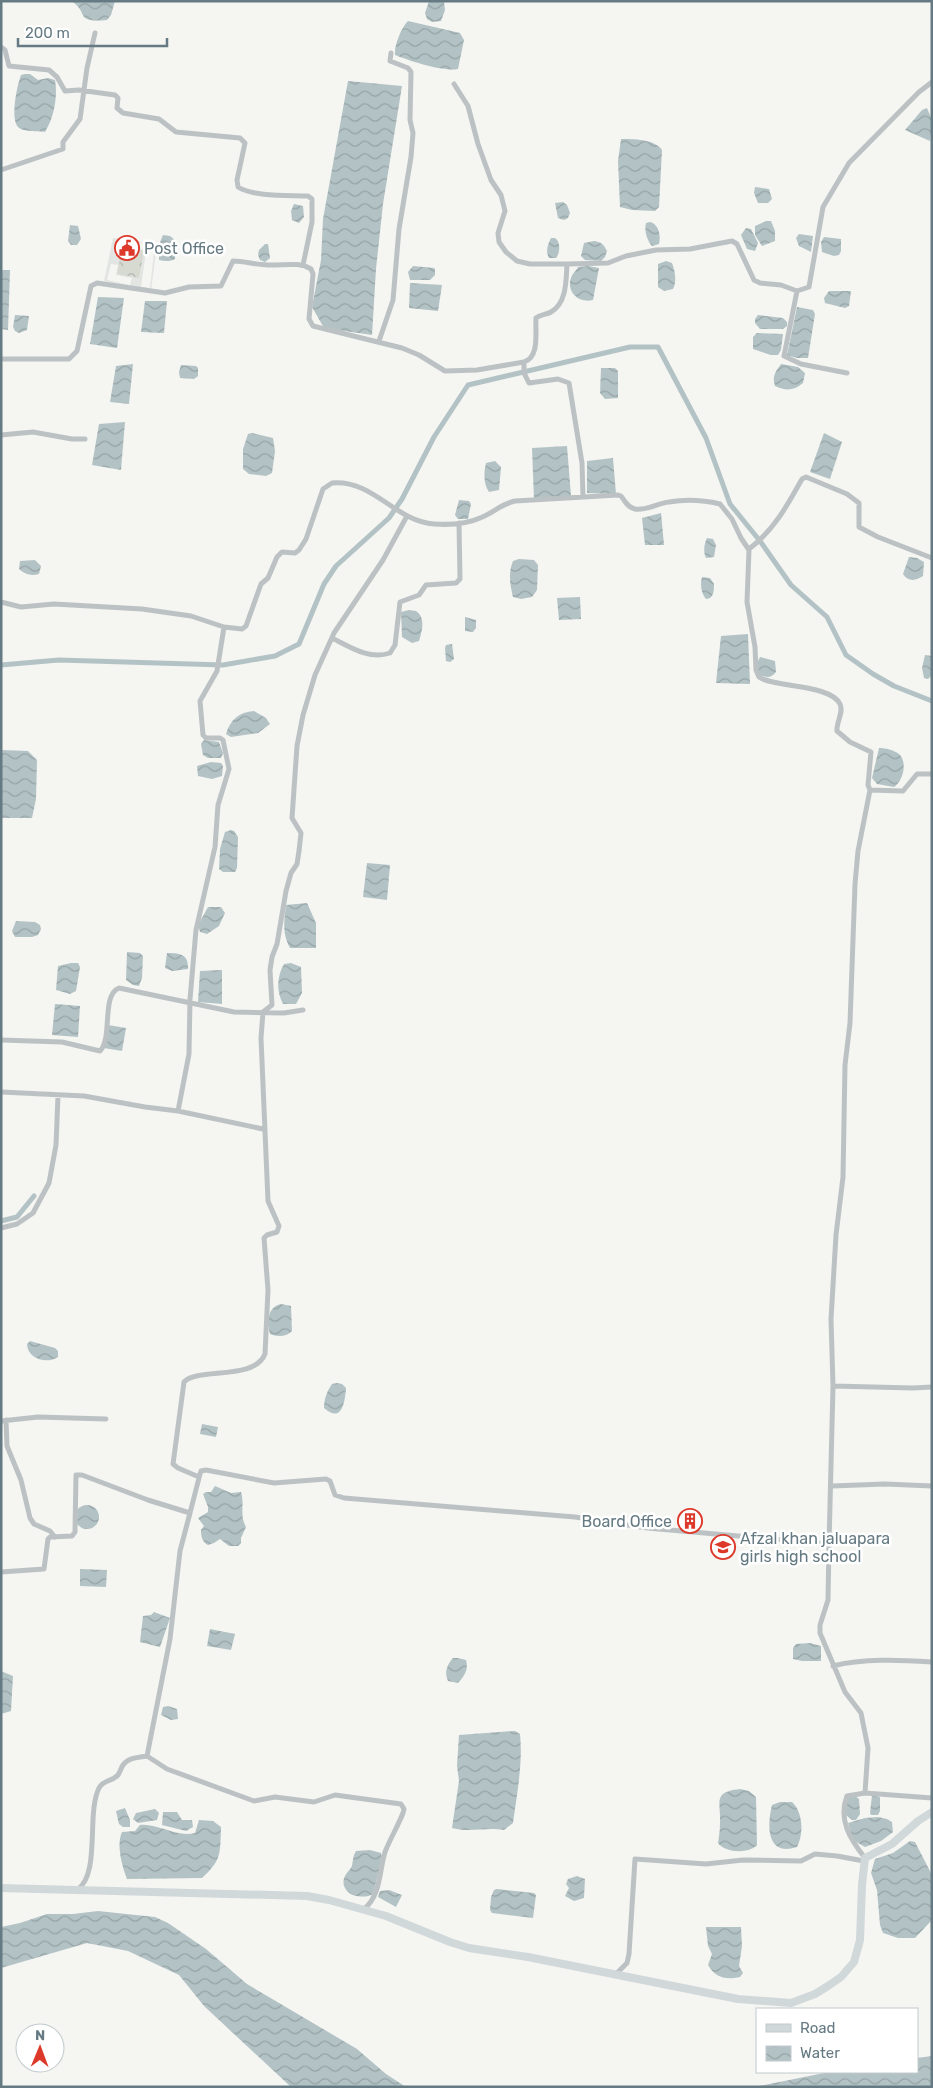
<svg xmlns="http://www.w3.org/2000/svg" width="933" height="2088" viewBox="0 0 933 2088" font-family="Rubik,sans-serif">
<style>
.built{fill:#e3e5e3;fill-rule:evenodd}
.park{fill:url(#park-crowns)}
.water{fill:url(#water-waves)}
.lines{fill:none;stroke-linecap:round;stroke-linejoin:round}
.canal{stroke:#b3c3c5;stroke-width:5}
.street{stroke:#bcc2c4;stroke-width:5}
.secondary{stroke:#d1d8da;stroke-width:8}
.labels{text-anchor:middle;stroke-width:5;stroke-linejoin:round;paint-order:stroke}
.poi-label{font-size:16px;fill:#657a82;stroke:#fff;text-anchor:start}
</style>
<defs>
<pattern id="park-crowns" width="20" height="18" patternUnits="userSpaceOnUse" patternTransform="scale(1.25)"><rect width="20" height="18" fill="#d6dad1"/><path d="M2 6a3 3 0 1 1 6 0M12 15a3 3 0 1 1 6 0" fill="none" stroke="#b1b6af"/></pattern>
<pattern id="water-waves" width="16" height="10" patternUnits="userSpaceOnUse" patternTransform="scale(1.25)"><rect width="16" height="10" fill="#b3c3c5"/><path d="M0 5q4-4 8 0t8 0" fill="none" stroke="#95a3a5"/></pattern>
</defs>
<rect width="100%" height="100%" fill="#f5f5f2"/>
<!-- built -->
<path class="built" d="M113,238L157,244L151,291L104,281ZM123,240L149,244V250L122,246ZM146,251L154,252L150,288L141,287ZM111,264L118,265L116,275L132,278L130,285L107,280Z
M720,1539H728L726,1556L719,1555Z"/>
<!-- park -->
<path class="park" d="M122,247L144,251L139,278L117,274Z"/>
<!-- water -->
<path class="water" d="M71,1H115L111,15L107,20C73,23 90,12 71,1Z
M429,1L444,2L445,10L441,21L432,22L427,19L425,13Z
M408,21L460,33L464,40L458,69C443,72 410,61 395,55C394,46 401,28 408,21Z
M25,74H30L38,80L48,78L55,80C58,96 54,118 45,132C39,131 22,132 18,127C10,118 17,86 21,75Z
M348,81L402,86L383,204L376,269L372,335L324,328L312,307L321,260L323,219Z
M927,108L932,120L930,141L905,130L922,110Z
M621,139C633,139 655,139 662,150L659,207L655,211L632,210L620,207L618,161Z
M755,187L769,189L772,199L768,203H758L754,193Z
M563,202L567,205L570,213L568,218L564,220L558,218L555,203Z
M294,204L303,206L304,217L299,223L292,220L291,211Z
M766,221H771L775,231V241L762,246L755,235V226Z
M650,222C659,224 661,236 659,244L652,246C647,240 644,231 646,223Z
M70,225L78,226L81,239L77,245H71L68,241Z
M746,228L751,229L758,243L755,251L747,249L741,235Z
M799,234L813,236L811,252L799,246L796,238Z
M163,235L170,236L176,241L175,259C170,262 164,261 159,260L160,242Z
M824,237L841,239V251L839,255L834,256L822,252L821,242Z
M551,238H555C561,242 560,253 556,258H549C545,251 548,244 551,238Z
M594,241C602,242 604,245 607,251L605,257L601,261L585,260L581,256L584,243Z
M265,244H268L270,258L265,262L260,260L258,255L259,250Z
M666,261L672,263C675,270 677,282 673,289L664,291L658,287V264Z
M413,266L434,268L435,269V275L430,280H410L408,272Z
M588,266L599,268L593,300C579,304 566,292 571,278C572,274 576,271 578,267Z
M1,270H10L8,330L1,329Z
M410,283L442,285L438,311L409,308Z
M829,291H851L849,306L845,308L825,303L824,298Z
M98,297L124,298L117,348L90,344Z
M145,301H167L164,333L141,332Z
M797,307L813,310L815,314L808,358H797L787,355Z
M15,315L29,316L27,330L19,333L15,331L13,327Z
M758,315L783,318L787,322V326L783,329H760L755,323V319Z
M757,333L783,334L781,350L778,355H771L753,349V337Z
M133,364L129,404L110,402L116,366Z
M781,364L798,367L805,373L803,383C793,391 786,391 775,386C772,377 775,372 781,364Z
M181,365L196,366L198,368V376L194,379L180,378L179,372Z
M601,368H615L618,371V398L605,399L600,393Z
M125,422L121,470L92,465L99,424Z
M252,433L273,438L275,451L272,473L266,476L249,474L243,469V449L248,434Z
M824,433L842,442L830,479L810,472Z
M567,446L571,496L534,500L532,448Z
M613,458L616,494L587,493V461Z
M495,461L501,467L499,490L489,492C483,484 484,472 486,463Z
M459,500L469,501L471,504L468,519H458L455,515Z
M661,513L664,545H645L642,518Z
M707,538L713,539L716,545L714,557L706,558C703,552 704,544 707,538Z
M909,557L917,558L924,562L923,576C916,581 908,582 903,574Z
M519,559L534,560L538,565L537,590L532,597L521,599L513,597C510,585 508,573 513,561Z
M35,560L41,566L39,574C31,576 26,575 19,569L20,561Z
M702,577L710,578L714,584C714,590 714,599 706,599C701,593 700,585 702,577Z
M580,597L581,619L559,620L557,598Z
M409,610L416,611C426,618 422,631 419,641L412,643L402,637L401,612Z
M465,617L476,620V628L473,632L465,631Z
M748,634L750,684L716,683L721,636Z
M452,644L454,659L450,662L446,661L445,648L446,645Z
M925,655L932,656V675L928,679L924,678L922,668Z
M760,657L775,661L776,672C771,679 766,677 758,675L757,663Z
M254,711L266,718L270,724L258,733L231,737L226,734C230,720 239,712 254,711Z
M204,740L219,742L223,753L221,758H208L203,755L201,744Z
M879,748C885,748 894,750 899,754C908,762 903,781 894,787L877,784L872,778Z
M1,750L28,751L37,760L36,799L32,818H1Z
M211,762L221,763L223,766L222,776L212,779L198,776L197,766Z
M231,830L234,831L238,837L237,868L235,872H223L219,869L220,849L225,832Z
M367,863L390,865L387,900L363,897Z
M307,903L316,923V948H290C282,933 284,921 286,905Z
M208,907H221L225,913L219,926L207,934L200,932L198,925Z
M16,921L35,922L40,925L41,929L38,935L32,937H15L12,931Z
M127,952L140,953L143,956L142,978L139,986L133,985L126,980Z
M167,953C179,953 189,954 188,969L172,971L165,968Z
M71,963H78L80,967L76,991L70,994L56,990L58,966Z
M291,963L301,967L302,993L296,1004H283C276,991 277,976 284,964Z
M222,970V1004L198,1002L200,971Z
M55,1004L80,1006L78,1037L52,1035Z
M108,1025L126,1028L122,1051L104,1048Z
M281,1304L291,1306L292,1331C287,1337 277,1337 270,1334C267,1322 267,1307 281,1304Z
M30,1341L55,1348L58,1351V1357C46,1365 27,1358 27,1344Z
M337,1383L342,1384L346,1388C345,1402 342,1424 324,1408C324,1399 327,1391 332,1384Z
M202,1424L218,1427L216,1437L200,1434Z
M215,1486L231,1493L241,1492C245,1505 239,1515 246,1527L241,1538V1543L238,1546H229L220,1539L214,1543L208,1545C202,1542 201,1536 201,1530L204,1526L198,1518L208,1512V1507L203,1494L206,1492H211Z
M75 1517a12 12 0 1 1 24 0a12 12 0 1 1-24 0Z
M80,1569L107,1570L106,1587L80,1586Z
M154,1612L170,1618L160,1647L140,1642L143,1616L151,1615Z
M210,1629L235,1634L231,1650L207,1646Z
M810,1643L821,1646V1661H802L793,1659V1648L796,1644Z
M453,1658H458L466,1660C469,1670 464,1676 458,1683L448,1681C444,1672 447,1665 453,1658Z
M1,1671L13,1676L11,1711L1,1714Z
M168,1706L177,1709L178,1719L171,1720L161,1715L163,1707Z
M515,1731L520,1734C523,1764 517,1793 513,1823L504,1830C484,1827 472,1833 452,1828L459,1781L457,1766L459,1735Z
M740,1789L749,1791L756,1797L757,1845C749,1854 725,1853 718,1843C719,1837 720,1830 720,1823C721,1802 712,1792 740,1789Z
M872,1795L880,1797V1811L878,1815H871L870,1813Z
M855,1796L859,1799L860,1814L856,1820H852L845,1814L848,1798Z
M780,1802H792C803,1812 804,1834 797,1847C766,1857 767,1825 772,1805Z
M125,1808L130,1820V1827H123L119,1824L116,1811Z
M155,1809L159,1813L157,1820L138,1823L133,1819L136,1813Z
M163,1812H177L182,1820H192L193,1827L186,1831L162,1825Z
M878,1817L887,1819L892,1822L893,1832L881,1841L865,1847L853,1840L848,1823L865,1818Z
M199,1820L213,1821L221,1827C220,1853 222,1860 202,1878L127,1879C122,1866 116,1845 122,1832L135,1831L140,1825C158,1823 176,1838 195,1833Z
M910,1841L915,1842L932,1875V1920L915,1938H898L883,1933L880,1925L877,1890L871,1873L875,1859L893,1853Z
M370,1850L381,1853L382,1859L373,1894C368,1897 363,1897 357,1896C348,1895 340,1886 345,1876C347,1872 350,1870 352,1866C353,1860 353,1856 356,1851Z
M577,1876L585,1879L584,1898L574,1901L565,1896L569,1888L566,1884L568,1879Z
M497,1889L534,1893L536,1895L533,1918L492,1913L490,1910L491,1897L494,1890Z
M389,1890L402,1895L396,1907L378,1897L380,1891Z
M98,1911L155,1917L168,1923L206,1949L247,1984L357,2049L386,2074L406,2087H291L204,2006L179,1975L128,1951L87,1943L1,1968V1927L20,1923L47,1914H73Z
M706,1927H741L742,1946L739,1966L743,1973L740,1977C725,1980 716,1978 708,1965L712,1954L708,1946Z
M932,2056V2087H754L829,2072H917V2058Z"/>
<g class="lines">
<!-- canal -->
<path class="canal" d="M1,665L59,660L223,665L275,656L299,644L324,584L336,566L389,518L402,499L434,437L468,385L630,347H658L706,438L730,504L760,541L791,585L827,617L846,655L873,674L894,686L932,701
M1,1221L17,1217L34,1196"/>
<!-- street -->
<path class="street" d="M1,47L5,50L9,66L49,70L57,77L65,91L79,90L115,95L118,98L117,108L123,113L159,119L176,132L240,138L245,143L237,180L238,187C253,197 290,195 308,196L312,199V222L303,265
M454,84L468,106L478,144L491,180L501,195L505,211L498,233L499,242L506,252L517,261L530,264H567
M1,170L63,149V142L80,119L87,68L95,33
M379,341L393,300L399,229L411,157L413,133L410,120L411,72L408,68L390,61L391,53
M1,359H69L77,351L91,286L97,283L165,293L189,287L221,286L233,261C245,261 256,265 268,265C283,266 298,261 311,269L313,274L309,319L313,326L402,348L419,355L445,371L477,370L524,362C540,357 535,332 536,318C541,314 546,315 551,312C567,303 566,280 567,264L608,263L626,256L656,250L690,249L732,241L737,244L754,280L760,283L781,285L797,291
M524,362V373L529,383L558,379L569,383L582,463L583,497
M847,373L801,364L784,356L797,291L809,287L823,207L849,163L919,92L932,82
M1,435L33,432L72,439H85
M749,549C774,530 787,506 802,479L806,477L847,494L859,503V527L878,537L932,558
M1,602L21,607L54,604L142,609L191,616L224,627
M332,638C350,647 369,660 390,653L395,645L400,602L419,595L426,585L456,583L460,579L459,523
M1,1040L62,1042L100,1051C113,1038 101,995 119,988L234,1012L284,1013L303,1010
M1,1092L84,1096L145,1107L178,1111L263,1129
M178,1111L189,1054L190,999L196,930L215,847L218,805L229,769L223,740L220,738H206L203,735L200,701L217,671L224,627L242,629L246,626L261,584L268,578L277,557L282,552L295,553L299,550L306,539L323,489L332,483C373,479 396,522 434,524C449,525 467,524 480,518C493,513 501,504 515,501L618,495L621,496C625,501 627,507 635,509C646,511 658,503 669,502C687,499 703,500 720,504L732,519L741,538L749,550L747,602L755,647L756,670L759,677C775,688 830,684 840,704C844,713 836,722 837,731L850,742L871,752L868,785L870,790L903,791L917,774H932
M1,1228L17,1224L33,1213L49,1183L56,1145L58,1096
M833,1386L913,1388L932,1387
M6,1420L7,1446L21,1480L30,1518L34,1524L50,1531L55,1537
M1,1421L38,1417L106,1419
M199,1477L178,1468L173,1464L184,1382C198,1367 254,1381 265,1354L268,1290L264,1238L267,1235L277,1232L279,1226L268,1201L261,1038L263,1012L272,1005L270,970L272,957L277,944L286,891L291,873L297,864L299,851L301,833L292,818L297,746L303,715L315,675L334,633L383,560L407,516
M832,1486L885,1484L932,1486
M829,1544L828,1600L820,1625V1633L845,1692L861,1713L868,1748L865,1793L932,1798
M1,1572L44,1569L48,1539L50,1537L72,1536L75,1532L76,1475H82L148,1500L190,1513L200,1474L201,1471L206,1470L274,1483L326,1479L330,1481L335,1495L344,1498L575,1517L647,1528L829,1544L833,1386L831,1319L836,1235L843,1177L845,1065L850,1023L855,884L858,851L870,790
M833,1666C862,1658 902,1660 932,1662
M147,1756L167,1769L254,1801L275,1797L314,1802L335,1795L401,1804L404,1809L403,1813C398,1826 390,1839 385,1852C379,1872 381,1895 364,1909
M865,1793L847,1796C838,1820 850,1839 865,1858
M77,1890C101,1874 86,1814 99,1788C104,1779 112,1782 118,1775C120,1772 121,1768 123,1765C128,1758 139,1757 147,1756L170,1639L180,1551L190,1513
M616,1974L627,1963L629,1954L635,1859L706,1864L743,1860L801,1861L815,1854L837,1856L864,1861"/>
<!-- secondary -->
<path class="secondary" d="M1,1888L307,1896L329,1900L386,1916L450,1942L469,1948L528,1957L738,1999L791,2003L815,1994L828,1986L841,1977L854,1962L860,1940L862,1885L865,1858L892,1844L918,1821L932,1812"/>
</g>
<!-- icons -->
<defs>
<symbol id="civic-ring" viewBox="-11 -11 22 22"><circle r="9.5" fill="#fff" stroke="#dd392a" stroke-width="1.5"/><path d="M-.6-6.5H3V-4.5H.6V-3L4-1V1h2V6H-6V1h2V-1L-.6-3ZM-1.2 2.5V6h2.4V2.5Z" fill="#dd392a"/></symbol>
<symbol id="building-ring" viewBox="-11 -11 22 22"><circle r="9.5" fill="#fff" stroke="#dd392a" stroke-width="1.5"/><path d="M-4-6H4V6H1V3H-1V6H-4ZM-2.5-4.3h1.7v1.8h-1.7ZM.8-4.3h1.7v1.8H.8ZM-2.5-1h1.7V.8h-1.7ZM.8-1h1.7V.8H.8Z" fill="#dd392a"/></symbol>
<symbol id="school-ring" viewBox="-11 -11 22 22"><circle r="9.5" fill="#fff" stroke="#dd392a" stroke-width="1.5"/><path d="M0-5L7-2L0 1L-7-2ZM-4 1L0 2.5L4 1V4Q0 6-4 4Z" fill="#dd392a"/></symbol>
</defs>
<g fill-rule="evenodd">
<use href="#civic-ring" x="113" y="234" width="28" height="28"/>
<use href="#building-ring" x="676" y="1507" width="28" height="28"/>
<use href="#school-ring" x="709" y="1533" width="28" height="28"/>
</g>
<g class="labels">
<!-- poi labels -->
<g class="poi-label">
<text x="144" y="254">Post Office</text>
<text x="672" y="1527" text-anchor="end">Board Office</text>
<text x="740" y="1544">Afzal khan jaluapara<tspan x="740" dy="18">girls high school</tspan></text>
</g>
</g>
<!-- border -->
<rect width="933" height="2088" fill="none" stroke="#657a82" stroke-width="5"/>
<!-- legend -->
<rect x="756" y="2008" width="162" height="65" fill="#ffffff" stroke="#c1cacd"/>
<rect x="766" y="2024" width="25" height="8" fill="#d1d8da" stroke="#c1cacd"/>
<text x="800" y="2033" font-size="15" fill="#657a82">Road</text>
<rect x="766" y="2046" width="25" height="15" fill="url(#water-waves)" stroke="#c1cacd"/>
<text x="800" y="2058" font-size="15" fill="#657a82">Water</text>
<!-- north arrow -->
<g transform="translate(40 2048) rotate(1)"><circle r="24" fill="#ffffff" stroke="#c1cacd"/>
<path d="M0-4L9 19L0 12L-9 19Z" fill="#dd392a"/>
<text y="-8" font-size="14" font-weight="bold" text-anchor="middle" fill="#657a82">N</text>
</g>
<!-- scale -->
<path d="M18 38v8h149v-8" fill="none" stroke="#657a82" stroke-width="2.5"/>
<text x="25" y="38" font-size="15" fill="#657a82" stroke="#ffffff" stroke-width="4" paint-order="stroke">200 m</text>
</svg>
